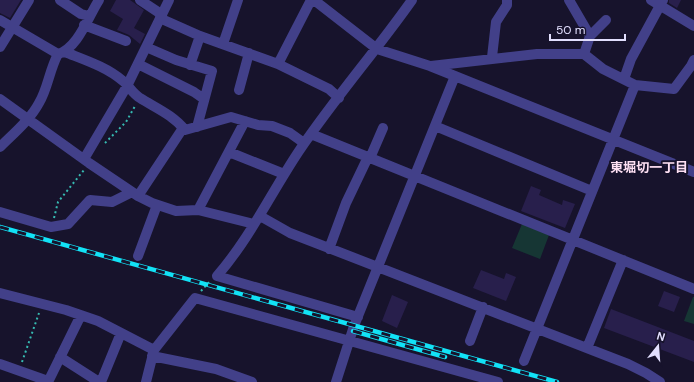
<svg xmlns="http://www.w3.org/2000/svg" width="694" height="382" viewBox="0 0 694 382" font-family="'DM Sans','Noto Sans JP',sans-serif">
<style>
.green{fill:#163634}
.building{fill:#281f4c}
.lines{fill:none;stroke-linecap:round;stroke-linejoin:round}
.path{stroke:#36bab1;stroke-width:2;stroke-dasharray:2 3;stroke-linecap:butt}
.minor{stroke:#424089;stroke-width:10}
.rail-casing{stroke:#12e2f6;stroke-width:4.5}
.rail{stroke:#17132c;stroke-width:3;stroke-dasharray:9;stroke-linecap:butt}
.labels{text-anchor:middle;stroke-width:4;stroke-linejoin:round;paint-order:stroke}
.neighbourhood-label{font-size:13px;font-weight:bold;fill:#fee0f3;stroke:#17132c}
</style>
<rect width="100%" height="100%" fill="#17132c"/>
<!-- green -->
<path class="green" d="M522,224L549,235L540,259L512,248Z
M693,297H694V324L684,321Z"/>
<!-- building -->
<path class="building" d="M0,0H21L10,18L0,13Z
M116,0H130L144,10L134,28L145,34L140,44L129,35L117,30L123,19L110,11Z
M669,0H681L677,8L669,3Z
M531,186L541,190L539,195L562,205L563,200L575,204L565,228L521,211Z
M481,270L504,279L506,273L516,277L506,301L473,288Z
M664,291L680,297L674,312L658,306Z
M392,295L408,302L397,328L382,321Z
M611,309L694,341V362L604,328Z"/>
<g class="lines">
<!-- path -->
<path class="path" d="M105,143L126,122L135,106
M54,218L58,202L84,170
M201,291L210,281
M22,362L39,313"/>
<!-- minor -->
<path class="minor" d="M60,0L81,14L89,16
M140,0L158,12L164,20L200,36L278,64L329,89L339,98
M314,0L377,49L430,66L694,172
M569,0L590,36L584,54
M651,0L694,26
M0,20L58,54
M84,25L126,41
M590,36L606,20
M223,44L238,0
M0,47L29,0
M146,47L176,60L212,71L197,127
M65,52C85,60 107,67 123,81C129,86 133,94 140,98C156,108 173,115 185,130L231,117L258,125L272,126L290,133L304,143
M492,57L496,22L507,5V0
M138,64L194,92L204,99
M278,64L311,0
M190,65L200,36
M431,66L537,54H584L603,69L635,85L674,89L691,66L694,60
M624,79L631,59L663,0
M239,90L249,53
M0,99L89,163L138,196L152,203L176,211L198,210L254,224
M435,126L592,191
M311,134L694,289
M0,147C13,134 30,120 39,103C48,88 49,71 58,54C78,48 88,17 99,0
M229,152L284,174
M370,158L383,128
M84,159L127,86L169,0
M138,196L183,128
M198,210L245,121
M0,212L51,227L68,224L90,200L112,202L132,192
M260,216L290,233L628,364L646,373L660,382
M329,249L346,203L368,157
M138,256L157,205
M0,293L66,310L98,321L154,350
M358,317L217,276C250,238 271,193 299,151C334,99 376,51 412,0
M470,341L483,307
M587,348L623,260
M152,356L216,369L252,382
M60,357L99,382
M524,361L635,85
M0,364L48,381
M48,382L81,315
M101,382L121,333
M146,382L154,350L195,298L498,382
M336,382L354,326L455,76"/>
<defs>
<path id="rail" d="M0,227L557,382
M353,331L445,357"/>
</defs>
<!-- rail casing -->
<use href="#rail" class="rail-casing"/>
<!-- rail -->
<use href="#rail" class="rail"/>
</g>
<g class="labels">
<!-- neighbourhood labels -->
<g class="neighbourhood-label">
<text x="649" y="172">東堀切一丁目</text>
</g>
</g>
<!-- north arrow -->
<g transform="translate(658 346) rotate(17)" stroke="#17132c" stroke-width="3" paint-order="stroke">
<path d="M0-3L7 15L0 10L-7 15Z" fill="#e2dffe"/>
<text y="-6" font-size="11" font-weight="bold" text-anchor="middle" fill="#e2dffe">N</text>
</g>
<!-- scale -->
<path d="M550 34v6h75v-6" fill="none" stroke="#e2dffe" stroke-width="2"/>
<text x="556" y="34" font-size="12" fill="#e2dffe" stroke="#17132c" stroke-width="3" paint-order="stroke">50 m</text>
</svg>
